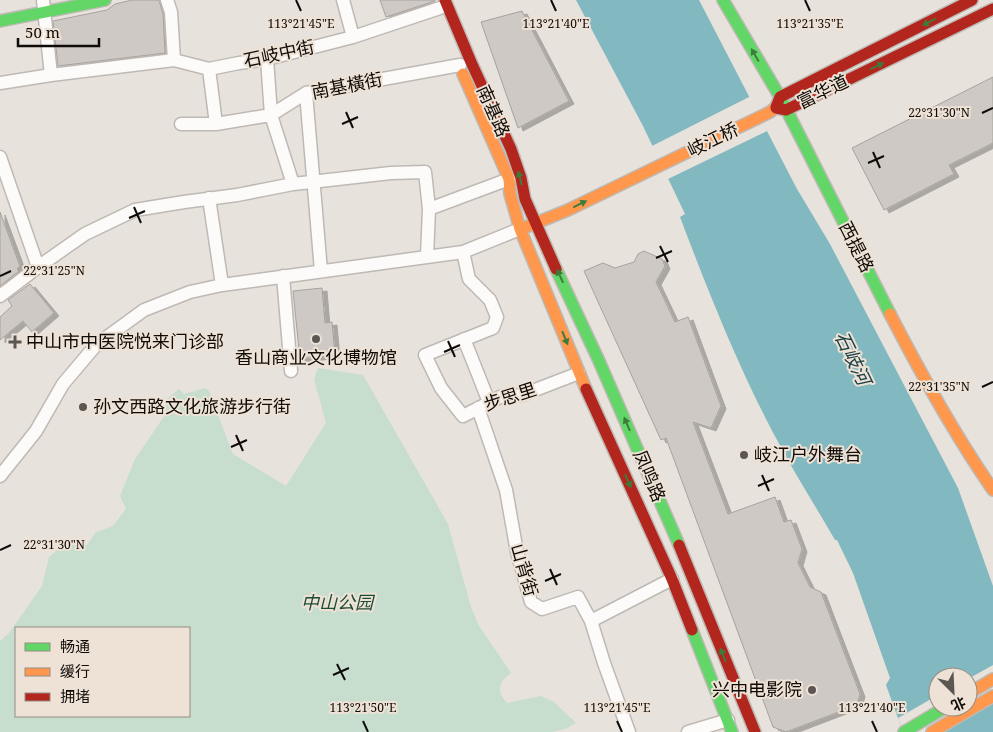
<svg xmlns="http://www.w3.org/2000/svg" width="993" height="732" viewBox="0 0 993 732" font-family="'Noto Serif','Noto Sans SC',serif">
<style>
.green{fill:#c7ddcd;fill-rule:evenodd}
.water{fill:#82b8bf;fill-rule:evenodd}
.pier{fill:#e8e2dc}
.building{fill:#cec9c4;stroke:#a7a29d;filter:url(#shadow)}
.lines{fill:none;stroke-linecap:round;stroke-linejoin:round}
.street-casing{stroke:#beb9b4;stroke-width:15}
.fast-casing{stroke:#beb9b4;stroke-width:14}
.slow-casing{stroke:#beb9b4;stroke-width:14}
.jam-casing{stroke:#beb9b4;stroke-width:14}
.street{stroke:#fcfbfa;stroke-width:12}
.fast{stroke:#63d668;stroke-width:11}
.slow{stroke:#ff974d;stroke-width:11}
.jam{stroke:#b3261e;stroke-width:11}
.oneway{fill:#3d7b3c}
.ticks{fill:none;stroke:#0f0b07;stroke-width:2}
.poi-dot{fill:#5b5652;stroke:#eee2d6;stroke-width:2}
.labels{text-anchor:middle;stroke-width:4;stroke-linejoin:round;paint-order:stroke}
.street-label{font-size:18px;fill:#0f0b07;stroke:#eee2d6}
.poi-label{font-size:18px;fill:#0f0b07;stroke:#eee2d6;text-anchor:start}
.park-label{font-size:18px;font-style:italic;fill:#1b4c36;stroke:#eee2d6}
.water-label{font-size:19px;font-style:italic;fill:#1b4147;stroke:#eee2d6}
.ticks-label{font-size:12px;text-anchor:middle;fill:#0f0b07;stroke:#eee2d6;stroke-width:4;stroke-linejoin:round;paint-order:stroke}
</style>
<defs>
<filter id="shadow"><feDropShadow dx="5" dy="3" stdDeviation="0" flood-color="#0004"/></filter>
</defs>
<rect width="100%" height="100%" fill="#e8e2dc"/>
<!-- green -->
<path class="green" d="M318,368L363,375L448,524L471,607L479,626L511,673C499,682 495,690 507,703L541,696L554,702L576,723L565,729L553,732H0V641L9,633L42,586L49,557L57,550L71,544L87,545L96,532L113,526L126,509L120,496L135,459L165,415L167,399L179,389L184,394L205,388L209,391L233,454L286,486L326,423L314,379ZM16,628H189V716H16Z"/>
<!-- water -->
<path class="water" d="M576,0H699L797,189L830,244L958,488L993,586V732H903L886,685L890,678L853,573L837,540H835C818,510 799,481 783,451C742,377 710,296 680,217L685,214L643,126ZM938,677H968V707H938Z"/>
<!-- pier -->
<path class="pier" d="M751,96L769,130L666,180L650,147Z
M993,665V702L942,732H903L898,718L938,695V707H968V679Z"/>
<!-- building -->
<path class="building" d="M132,0H159L163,14L165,53L58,66L53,21L107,10L115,4Z
M380,0H435V1L386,17Z
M522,11L569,101L518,128L481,22Z
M993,77V143L949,165L954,174L884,210L852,148Z
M0,212L20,266L17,269L19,271L0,286Z
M644,251L662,259L665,266L656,282L675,322L688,317L721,406L711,428L693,422L728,514L775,497L784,522L791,520L802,549L798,563L810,587L821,592L860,694L857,705L786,732L773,727L666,438L661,440L584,271L603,263L615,268L634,262L638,254Z
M30,284L54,313L32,332L23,321L0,340V317L12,306L8,300Z
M322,288L325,323L332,322L335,355L300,359L293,291Z"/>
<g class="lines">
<defs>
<path id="street" d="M43,0L51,75
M167,0L171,12L174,60
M343,0L353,37
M267,59L271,115L293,184
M209,69L216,124
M0,83L51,75L174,60L209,69L239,63L267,59L353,37L440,8
M306,93L321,271
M181,124H216L271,115L306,93L460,65
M0,157L38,267
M209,198L222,285
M429,209L509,179
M463,252L469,279L490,300L497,317L493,328L425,355L441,388L463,416L500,397L522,395L579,373
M283,276L291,371
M0,296L38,267L85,234L135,210L184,202L237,195L293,184L391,173L425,172L429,209L427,257
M464,339L489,402
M478,408L506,490L517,552L531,602L542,609L578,597L591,621L604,663L629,732
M0,476L36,431L63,384L96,345L144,310L190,292L222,285L463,252L520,229
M591,621L672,579
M688,732L728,720"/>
<path id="fast" d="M723,0L780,97L890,314
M0,21L105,0
M556,269L599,361L679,545
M692,630L732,732
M904,732L946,707"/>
<path id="slow" d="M463,74L509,179L510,194L520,229L586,389
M526,227L568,210L770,112L775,108
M890,314C921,374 954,434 993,490
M968,694L993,679
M932,732L993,696"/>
<path id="jam" d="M445,0L471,62L511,149L521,178L525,199L556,269
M776,107L780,97L972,0
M776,108L786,110L993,9
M586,389L672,579L692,630
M679,545L755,732"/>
</defs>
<!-- street casing -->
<use href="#street" class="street-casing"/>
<!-- fast casing -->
<use href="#fast" class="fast-casing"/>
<!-- slow casing -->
<use href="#slow" class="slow-casing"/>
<!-- jam casing -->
<use href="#jam" class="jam-casing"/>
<!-- street -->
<use href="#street" class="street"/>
<!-- fast -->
<use href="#fast" class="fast"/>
<!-- slow -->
<use href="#slow" class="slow"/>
<!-- jam -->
<use href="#jam" class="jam"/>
</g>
<!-- one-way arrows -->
<defs><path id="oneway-solid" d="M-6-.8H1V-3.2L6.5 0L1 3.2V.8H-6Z" transform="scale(1.25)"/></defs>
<g class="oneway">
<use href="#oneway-solid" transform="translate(929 22) rotate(153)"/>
<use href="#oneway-solid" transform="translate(755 55) rotate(-120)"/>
<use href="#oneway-solid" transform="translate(877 66) rotate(-26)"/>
<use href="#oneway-solid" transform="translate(520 178) rotate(-105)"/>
<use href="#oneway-solid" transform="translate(580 204) rotate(-26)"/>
<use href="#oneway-solid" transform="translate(560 276) rotate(-115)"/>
<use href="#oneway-solid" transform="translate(565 338) rotate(68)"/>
<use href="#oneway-solid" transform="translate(627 424) rotate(-113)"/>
<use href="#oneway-solid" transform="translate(628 481) rotate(66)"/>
<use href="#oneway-solid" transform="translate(723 655) rotate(-112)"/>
</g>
<!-- ticks -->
<path class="ticks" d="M296,0L301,11M551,0L556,11M805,0L810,11M346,112L353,128M982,113L993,108M342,124L358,117M873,152L880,168M868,163L884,156M134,207L141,223M129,218L145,211M660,246L668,262M656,258L672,251M0,276L11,271M448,341L455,357M444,352L460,345M982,387L993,382M236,435L243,451M231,447L247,440M762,475L769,491M758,486L774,479M0,550L11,545M550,569L557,585M545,581L561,574M337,664L345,680M333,675L349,668M363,721L368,732M617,721L622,732M872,721L877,732"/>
<!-- markers -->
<g class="poi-dot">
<circle cx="316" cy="339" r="5"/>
<path d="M12.5 334.5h5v5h5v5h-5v5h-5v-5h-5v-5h5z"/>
<circle cx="83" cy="407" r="5"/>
<circle cx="744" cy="455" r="5"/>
<circle cx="812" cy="690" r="5"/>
</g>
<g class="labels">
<!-- street labels -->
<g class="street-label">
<text transform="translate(279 54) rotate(-12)" y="6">石岐中街</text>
<text transform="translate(347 86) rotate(-11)" y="6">南基橫街</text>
<text transform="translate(823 92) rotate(-26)" y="6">富华道</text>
<text transform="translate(493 111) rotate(66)" y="6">南基路</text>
<text transform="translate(713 140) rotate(-26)" y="6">岐江桥</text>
<text transform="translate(856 247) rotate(63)" y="6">西提路</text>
<text transform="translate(510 397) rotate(-18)" y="6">步思里</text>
<text transform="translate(649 476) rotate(67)" y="6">凤鸣路</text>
<text transform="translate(524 570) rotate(74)" y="6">山背街</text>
</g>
<!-- poi labels -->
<g class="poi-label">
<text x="26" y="348">中山市中医院悦来门诊部</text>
<text x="316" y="364" text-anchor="middle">香山商业文化博物馆</text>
<text x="93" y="413">孙文西路文化旅游步行街</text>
<text x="754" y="461">岐江户外舞台</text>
<text x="802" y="696" text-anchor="end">兴中电影院</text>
</g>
<!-- park labels -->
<g class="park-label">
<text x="337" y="609">中山公园</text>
</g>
<!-- water labels -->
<g class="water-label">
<text transform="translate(853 358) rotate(64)" y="7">石岐河</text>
</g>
</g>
<g class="ticks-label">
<text x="301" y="28">113°21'45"E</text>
<text x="556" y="28">113°21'40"E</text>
<text x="810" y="28">113°21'35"E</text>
<text x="939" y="117">22°31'30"N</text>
<text x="54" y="275">22°31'25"N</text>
<text x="939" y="391">22°31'35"N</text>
<text x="54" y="549">22°31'30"N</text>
<text x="363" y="712">113°21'50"E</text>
<text x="617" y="712">113°21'45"E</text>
<text x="872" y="712">113°21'40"E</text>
</g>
<!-- legend -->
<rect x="15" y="627" width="175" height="90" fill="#eee2d6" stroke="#958c83"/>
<rect x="25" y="643" width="25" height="8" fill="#63d668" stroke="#958c83"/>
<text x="60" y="652" font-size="15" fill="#0f0b07">畅通</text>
<rect x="25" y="668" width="25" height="8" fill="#ff974d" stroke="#958c83"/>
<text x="60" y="677" font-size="15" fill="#0f0b07">缓行</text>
<rect x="25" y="693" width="25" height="8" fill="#b3261e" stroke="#958c83"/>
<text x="60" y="702" font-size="15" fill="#0f0b07">拥堵</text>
<!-- north arrow -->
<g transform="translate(953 692) rotate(156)"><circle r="24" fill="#eee2d6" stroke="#958c83"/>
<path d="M0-4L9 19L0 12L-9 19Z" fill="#5b5652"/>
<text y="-8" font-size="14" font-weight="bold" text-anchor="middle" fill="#0f0b07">北</text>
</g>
<!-- scale -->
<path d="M18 38v8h81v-8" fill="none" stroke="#0f0b07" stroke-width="2.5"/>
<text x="25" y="38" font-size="15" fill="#0f0b07" stroke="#eee2d6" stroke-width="4" paint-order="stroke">50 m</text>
</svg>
